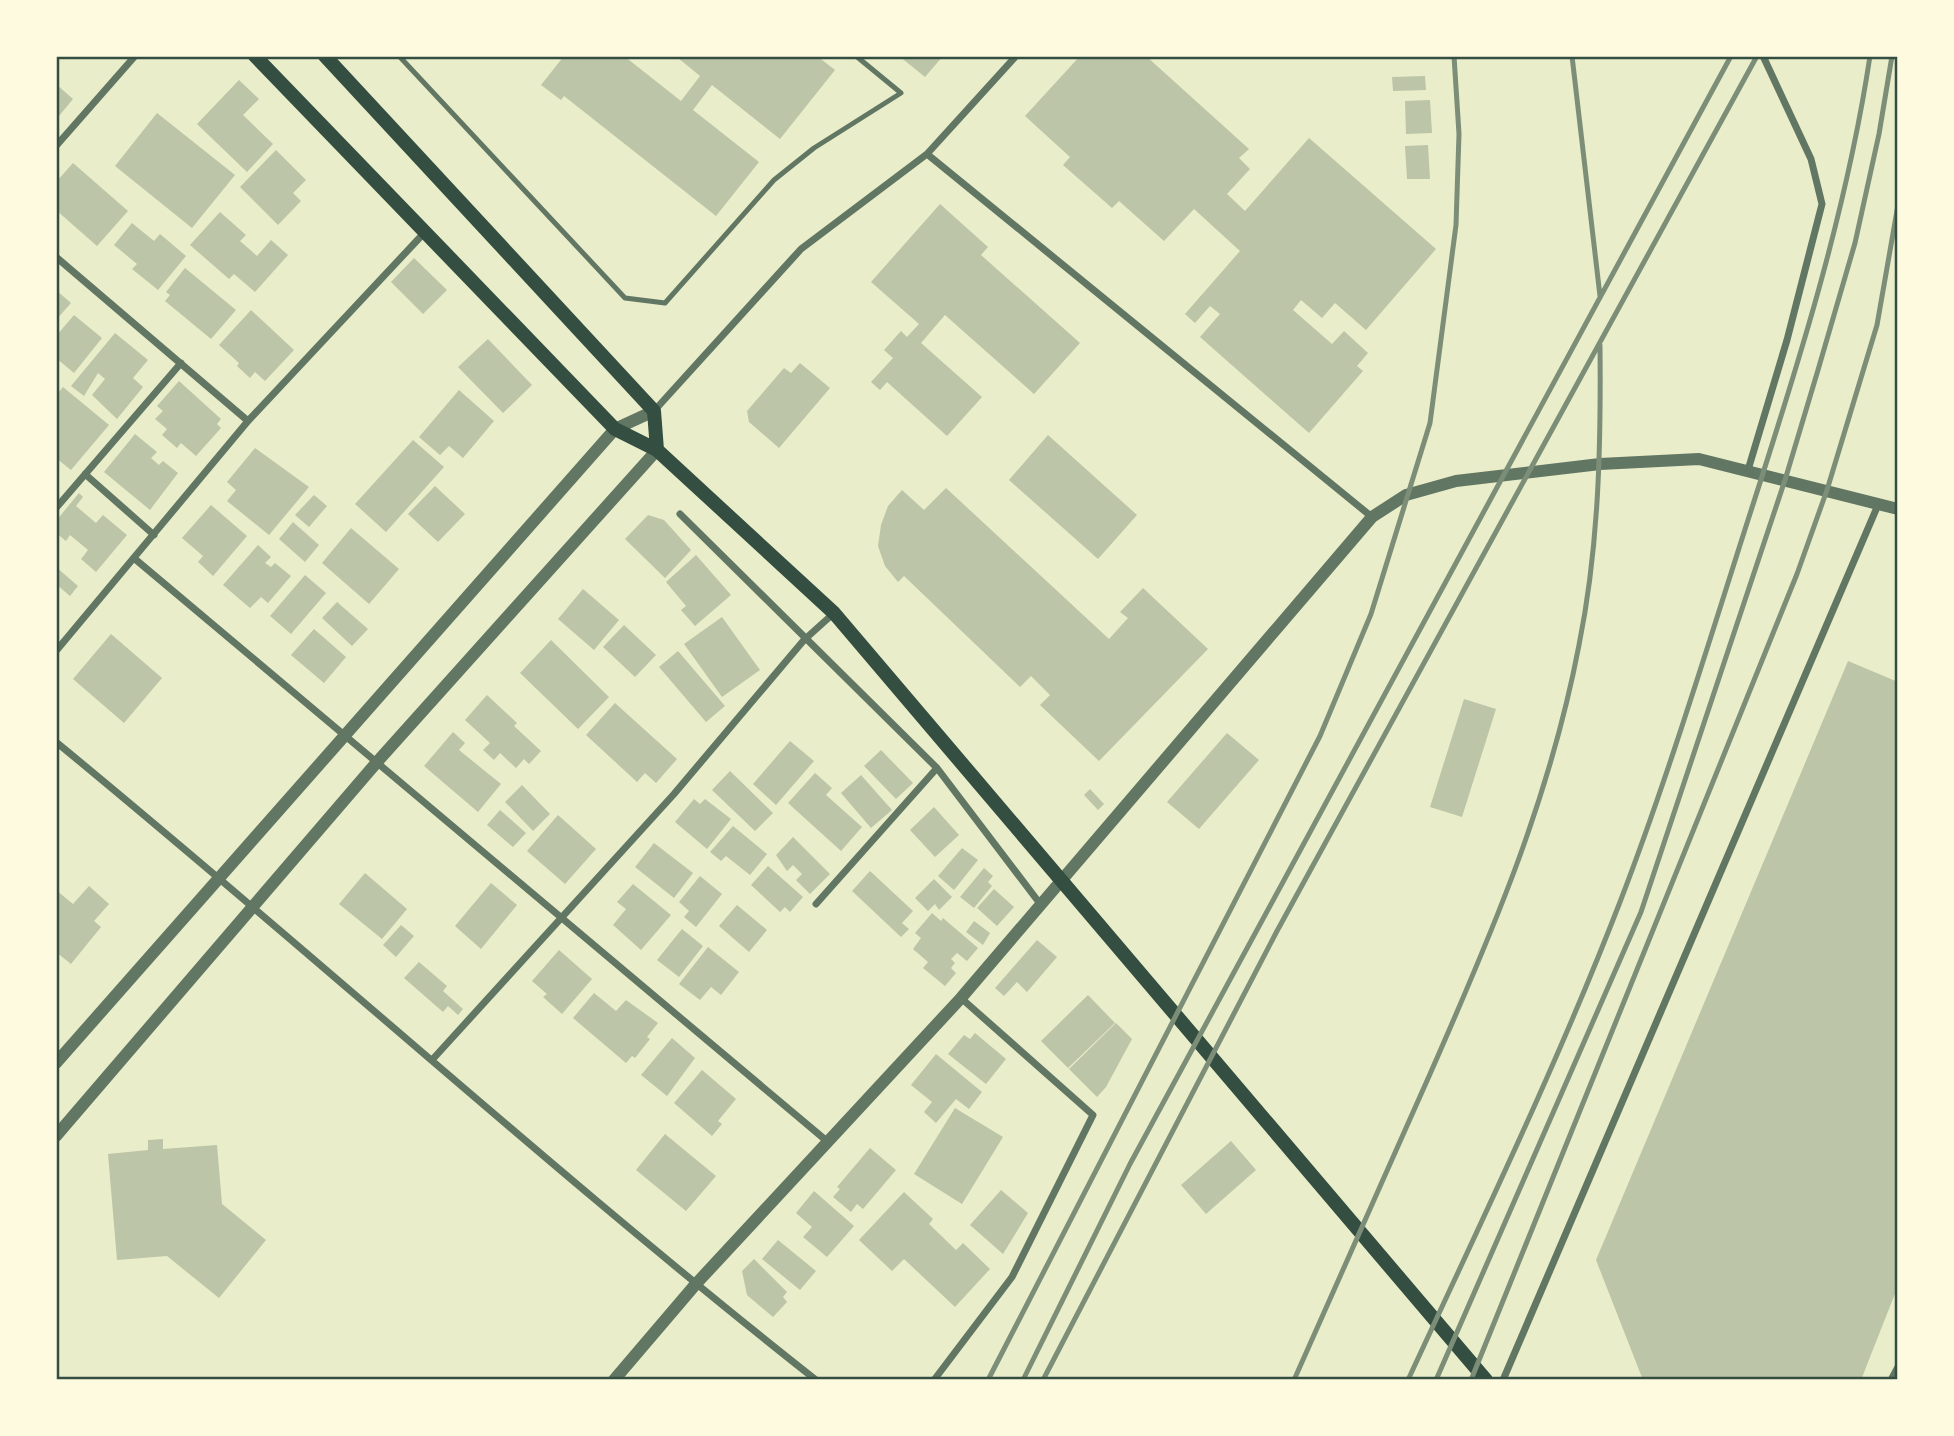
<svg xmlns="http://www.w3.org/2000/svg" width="1954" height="1436" viewBox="0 0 1954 1436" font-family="Mulish,sans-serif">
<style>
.building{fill:#bcc5a7}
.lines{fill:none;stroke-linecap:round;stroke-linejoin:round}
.service{stroke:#617663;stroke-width:5}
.minor{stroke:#617663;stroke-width:7}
.tertiary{stroke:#617663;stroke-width:12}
.secondary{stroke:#344e41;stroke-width:14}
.rail{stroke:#7c8e77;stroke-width:5}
.neatline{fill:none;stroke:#344e41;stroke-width:2.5}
</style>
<rect width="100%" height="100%" fill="#e9edc9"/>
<!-- building -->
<path class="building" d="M564,56H624L681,101L700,76L678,58L679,56H817L835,70L780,139L712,85L693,110L759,162L716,216L564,96L561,100L541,85Z
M899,56H943L925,77Z
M1080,56H1146L1249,149L1239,158L1250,169L1227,194L1245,211L1309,138L1436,249L1366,330L1335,303L1322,318L1301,300L1293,310L1332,344L1344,331L1368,353L1357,366L1363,371L1309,433L1200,337L1220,314L1210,306L1195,323L1185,314L1240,251L1194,209L1164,241L1119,201L1112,208L1063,165L1070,157L1025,116Z
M1425,76L1426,90L1393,91L1392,77Z
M239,80L259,99L243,115L273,144L247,172L197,124Z
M56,84L73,99L59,116L56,114Z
M1430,100L1432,133L1406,134L1405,101Z
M157,113L235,175L192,228L115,166Z
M1428,145L1430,179H1407L1405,146Z
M276,150L306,180L293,193L301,201L278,225L240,187Z
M73,163L128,211L97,246L56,210V182Z
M940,204L988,247L981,255L1080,343L1034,394L945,315L921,343L982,397L947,436L887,382L880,390L871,382L893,358L884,350L901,331L907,337L919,324L871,282Z
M220,212L246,235L240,241L257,256L271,240L288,255L255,292L234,274L229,279L190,245Z
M132,223L154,241L160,234L186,256L158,290L132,269L137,264L114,245Z
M414,258L447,290L423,314L391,282Z
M185,268L236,310L211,339L165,301L170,295L166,292Z
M56,290L71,303L56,320Z
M251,310L294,350L265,381L255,372L250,378L237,366L239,363L219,345Z
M74,315L102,338L74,373L56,358V336Z
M115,333L148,360L133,378L143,387L117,419L92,395L105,379L98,373L84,396L71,386Z
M488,339L532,385L503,413L458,367Z
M800,363L830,388L779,448L749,422L747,411L784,368L791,373Z
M179,381L221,419L217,424L221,428L196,456L181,443L177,448L162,435L167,429L155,419L163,411L157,406Z
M63,387L109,425L71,470L56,458V395Z
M459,390L494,421L463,458L449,446L440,455L419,437Z
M135,434L157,452L151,458L159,465L163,461L178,473L150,510L104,472Z
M1048,435L1137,515L1098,559L1009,480Z
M413,440L444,467L386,532L355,504Z
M255,448L309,487L269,535L227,501L236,490L227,482Z
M435,486L465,514L438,542L408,514Z
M946,488L1109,639L1128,618L1120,612L1143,588L1208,649L1099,761L1040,705L1050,695L1031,676L1020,687L904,576L898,582L885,566L878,546L881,525L888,506L902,490L924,510Z
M79,493L83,497L76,506L96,523L103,515L127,535L96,572L81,559L88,550L70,535L66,541L56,533V521Z
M314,495L327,506L309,527L295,515Z
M211,505L247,536L213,576L198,562L203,556L182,538Z
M648,515L664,520L691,550L665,578L625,539Z
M293,522L319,545L305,562L279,539Z
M351,528L399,569L369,604L322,563Z
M258,545L271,557L265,563L271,567L275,563L291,576L268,603L261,597L250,608L223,585Z
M696,555L731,595L695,626L681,610L686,606L666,582Z
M56,567L78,586L70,596L56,584Z
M305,575L326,593L291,634L270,616Z
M583,589L619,620L594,650L558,619Z
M337,602L368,629L352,646L322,618Z
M722,617L760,670L722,697L684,644Z
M624,625L656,655L635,677L603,647Z
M314,629L346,657L324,683L291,655Z
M111,634L162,678L124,723L73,679Z
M551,640L609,697L578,729L520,673Z
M678,651L725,706L706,722L659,667Z
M1848,661L1898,682V1286L1861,1380H1643L1596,1260Z
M487,695L517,723L514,726L541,751L529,764L524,759L516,768L500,753L494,760L483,750L490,743L465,720Z
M1464,699L1496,709L1462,817L1430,807Z
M615,703L677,759L656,783L645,773L637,782L586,735Z
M453,732L465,743L459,750L501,784L478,812L424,766Z
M1227,733L1259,760L1199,829L1167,802Z
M790,741L814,761L776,805L753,784Z
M881,750L913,783L896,799L864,766Z
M730,771L773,813L755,831L712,790Z
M815,773L832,788L826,795L862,827L841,851L788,803Z
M861,775L892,810L871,828L841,793Z
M522,785L550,814L533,831L505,802Z
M1090,789L1104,804L1098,810L1084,795Z
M694,799L700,804L705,799L731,819L707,849L675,822Z
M934,807L959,835L935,857L910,830Z
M500,810L526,833L513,847L487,825Z
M558,815L596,849L565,884L527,851Z
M733,826L767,854L750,875L726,856L721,861L710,852Z
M793,837L830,874L810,894L796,880L802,874L793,865L787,871L776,855Z
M654,843L693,873L674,898L635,867Z
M962,848L978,860L954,890L938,876Z
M768,866L803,897L790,912L785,907L780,912L751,885Z
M984,868L993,876L988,882L992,886L974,908L960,897Z
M870,871L913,911L902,923L909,929L901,937L852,891Z
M365,873L407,909L382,939L339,904Z
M700,876L722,894L696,927L684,917L689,911L679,902Z
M934,879L952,897L939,910L935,904L928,911L915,898Z
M491,883L517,905L481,949L455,926Z
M633,884L671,915L641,950L613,925L626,909L617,902Z
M89,886L109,904L94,921L101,927L71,964L56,952V890L73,904Z
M994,889L1014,907L997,926L977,908Z
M737,905L767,930L749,952L719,926Z
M932,913L941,921L943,918L978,948L967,961L957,953L951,959L955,963L951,968L956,973L945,986L923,968L928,962L913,949L921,938L915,933Z
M974,921L990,933L983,945L966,932Z
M401,925L414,936L396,957L383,945Z
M682,929L703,946L679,977L657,960Z
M1037,940L1057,957L1027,992L1017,982L1004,996L995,988Z
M708,947L739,972L721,995L711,987L700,1000L679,984Z
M559,950L592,979L562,1014L543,997L547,994L532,981Z
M419,962L447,986L443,991L463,1009L458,1015L448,1006L443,1012L404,978Z
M594,993L616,1011L626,1000L658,1023L647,1037L650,1039L635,1058L632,1056L626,1063L573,1018Z
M1088,995L1115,1023L1068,1068L1041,1041Z
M1116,1023L1132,1039L1106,1087L1097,1097L1069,1069Z
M975,1033L1006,1059L986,1084L948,1054L964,1035L970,1039Z
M672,1038L695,1058L667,1096L641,1075Z
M936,1054L982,1092L969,1109L956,1099L936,1123L924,1112L932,1102L911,1085Z
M702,1070L736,1099L718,1121L722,1124L712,1136L674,1103Z
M955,1108L1003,1137L962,1204L914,1174Z
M665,1134L716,1176L686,1211L636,1170Z
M163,1139V1149L217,1145L222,1204L266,1240L219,1298L167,1256L117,1260L108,1154L148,1150V1140Z
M1231,1141L1256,1170L1206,1214L1181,1185Z
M870,1148L896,1170L863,1209L857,1204L851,1212L833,1197L840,1189L837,1187Z
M1001,1190L1028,1213L1003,1254L970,1225Z
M814,1191L854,1226L827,1257L803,1237L812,1227L796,1213Z
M904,1192L933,1219L929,1224L956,1250L963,1243L990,1269L955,1307L904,1259L892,1271L859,1240Z
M778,1240L816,1271L800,1290L762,1259Z
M754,1259L787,1292L783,1297L787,1302L773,1317L747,1295L742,1271Z"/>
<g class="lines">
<!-- service -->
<path class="service" d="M399,56L625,298L665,303L774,180L814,148L901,93L856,56"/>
<!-- minor -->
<path class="minor" d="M56,146L135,56
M927,154L1372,517
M56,257L248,421
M654,411L801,249L927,154L1016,56
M1748,470L1787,340L1822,204L1811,159L1763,56
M85,474L154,535
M56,508L181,363
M680,514L937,768L1041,905
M135,559L828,1142
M56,651L248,421L425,232
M56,742C312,952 556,1175 816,1380
M816,904L937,768
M432,1060L674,794L804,640L834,613
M934,1380L1012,1277L1093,1115L961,998
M1503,1380L1878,505
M1891,1380L1898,1367"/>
<!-- tertiary -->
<path class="tertiary" d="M56,1063L615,429L654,411
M56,1136L377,762L657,450
M614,1380L695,1285L961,998L1372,517L1406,495L1456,481L1600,464L1699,459L1898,509"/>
<!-- secondary -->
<path class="secondary" d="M255,56L615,429L657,450L834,613L1486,1380
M325,56L654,411L657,450"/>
<!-- rail -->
<path class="rail" d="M1572,56L1600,296
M988,1380L1320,736L1371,614L1430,423L1456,225L1459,134L1454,56
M1023,1380L1130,1164L1731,56
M1043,1380L1277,931L1757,56
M1294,1380C1340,1278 1385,1176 1430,1074C1492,933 1550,798 1579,645C1599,546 1601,446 1600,345
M1408,1380C1481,1222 1557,1065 1620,902C1668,777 1707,648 1748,520C1797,368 1846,215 1870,56
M1436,1380L1641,912L1785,480L1818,370L1855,243L1879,134L1892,56
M1471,1380L1797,574L1827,490L1877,325L1898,205"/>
</g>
<!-- border -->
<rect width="1954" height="1436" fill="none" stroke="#fefae0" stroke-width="116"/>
<rect x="58" y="58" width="1838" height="1320" class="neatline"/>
</svg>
